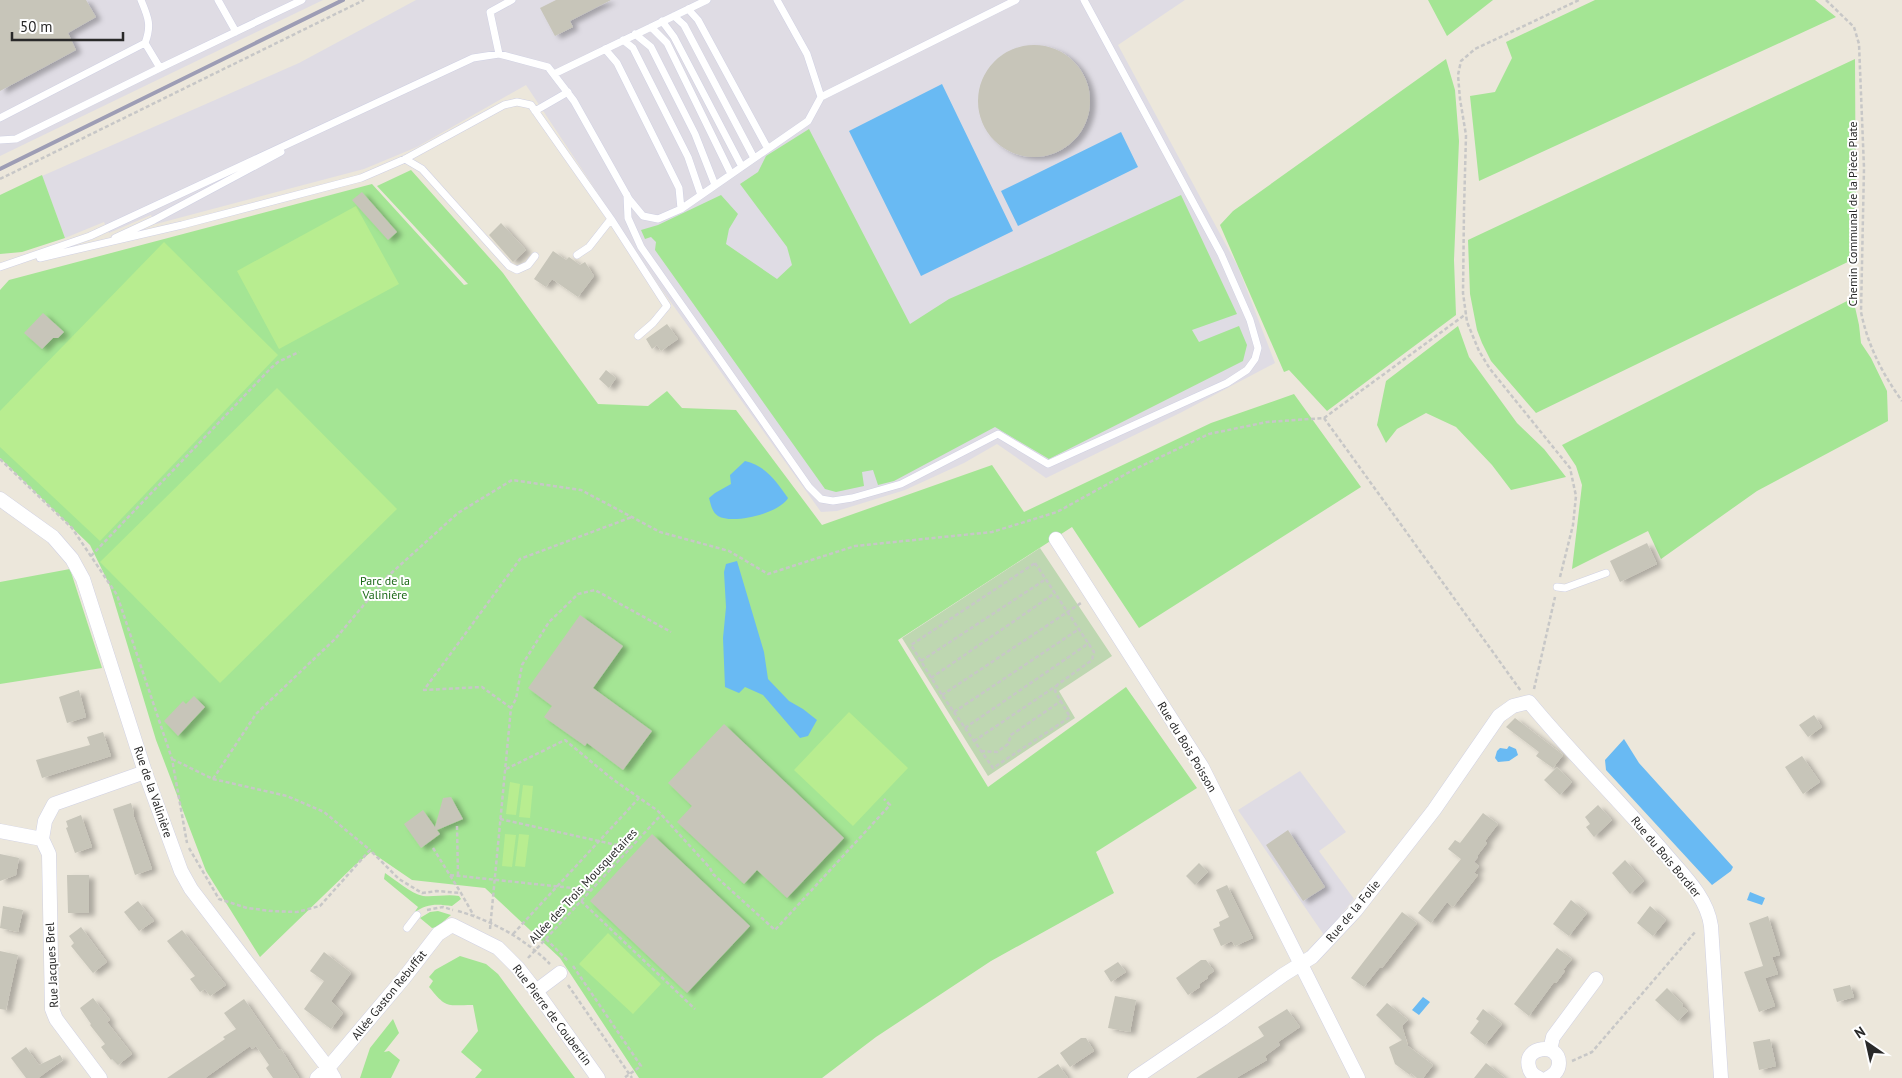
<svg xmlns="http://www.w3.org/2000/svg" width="1902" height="1078" viewBox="0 0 1902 1078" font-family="'PT Sans',sans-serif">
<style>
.industrial{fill:#dfdce4}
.green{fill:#a4e594}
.cemetery{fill:#bed7b1}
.pitch{fill:#b8ed90}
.water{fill:#69baf3}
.building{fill:#c7c5b9;filter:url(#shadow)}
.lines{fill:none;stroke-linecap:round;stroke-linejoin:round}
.lane-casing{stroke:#d0d1e3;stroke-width:8}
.street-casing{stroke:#d0d1e3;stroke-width:15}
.path{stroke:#c7c7c7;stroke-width:2.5;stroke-dasharray:4 2.5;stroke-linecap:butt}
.lane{stroke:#fff;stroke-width:7}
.street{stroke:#fff;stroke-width:14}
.rail{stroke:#9d9db5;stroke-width:4}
.labels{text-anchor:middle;stroke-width:4;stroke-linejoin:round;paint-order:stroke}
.street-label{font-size:12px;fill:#292929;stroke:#fff}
.park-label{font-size:12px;fill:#1c6917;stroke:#fff}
</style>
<defs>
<filter id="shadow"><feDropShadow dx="5.5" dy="3" stdDeviation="2.5" flood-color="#0004"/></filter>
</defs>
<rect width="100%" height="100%" fill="#ece7db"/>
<!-- industrial -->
<path class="industrial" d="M0,0H323L0,156Z
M416,0H1185L1118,45L1238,267L1275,363L1180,413L1046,478L997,444L964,463L905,490L837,511L821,512L660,287L526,85L417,147L364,169L156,224L151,215L109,233L104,222L65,238L42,176L299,63Z
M1300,771L1346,832L1319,851L1354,899L1324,935L1238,810Z"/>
<!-- green -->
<path class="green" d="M1428,0H1493L1447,36Z
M1595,0H1815L1836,17L1479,181L1470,96L1495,92L1512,58L1506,42Z
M1446,59L1455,90L1459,141L1454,260L1456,315L1327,411L1289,370L1284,372L1220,225L1233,211Z
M1855,59L1856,258L1536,413L1491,361L1482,343L1477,330L1470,294L1468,240Z
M809,129L910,324L949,299L1052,254L1181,195L1237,314L1192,330L1199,342L1239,326L1247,345L1243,361L1049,459L995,427L894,481L878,485L873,470L862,472L864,486L836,492L825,489L655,250L656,242L651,237L645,239L641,230L658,225L721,195L738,214L729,229L726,244L777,279L792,265L787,247L740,184L758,172L766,156Z
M411,170L503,273L598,404L648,406L667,391L682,408L736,410L822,525L992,465L1024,512L1211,423L1294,394L1361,487L1139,628L1072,527L898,640L988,787L1126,687L1197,788L1096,852L1114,893L991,961L876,1037L822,1078H639L560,958L485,888L412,880L371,852L354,866L260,957L206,871L156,740L109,584L90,545L0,458V290L9,280L372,184L464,285L468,284L377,186Z
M42,175L65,238L22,252L0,254V195Z
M1853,298L1859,325L1861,343L1871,358L1887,391L1888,421L1757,491L1661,559L1648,531L1572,569L1582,485L1576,466L1562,445Z
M1458,326L1469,357L1517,423L1544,449L1566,477L1511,490L1492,465L1456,427L1426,413L1397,429L1386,443L1377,425L1386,381Z
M70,569L102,668L0,684V582Z
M385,873C396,880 410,893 423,896C435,897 447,894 459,896L461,899L452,906C437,904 427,903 414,913L418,907L384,879Z
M438,911L451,915L437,927L432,928L420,918L430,912Z
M460,956L486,964L498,974L575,1078H475L482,1070L461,1052L478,1031L473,1005C446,1005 447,1009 429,987L433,981L429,977L435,970Z
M393,1019L399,1033L384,1052L389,1051L400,1060L391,1078H360L370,1048Z"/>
<!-- cemetery -->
<path class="cemetery" d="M1040,548L1112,656L1059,691L1075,718L988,776L902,638Z"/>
<!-- pitch -->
<path class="pitch" d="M356,206L399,284L279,349L237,271Z
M164,242L278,355L100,541L0,447V411Z
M277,388L397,509L220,683L100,562Z
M849,712L908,768L853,826L794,770Z
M510,782L520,784L516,815L506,814Z
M523,785L533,786L530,818L519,817Z
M505,834L516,835L512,867L502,866Z
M519,834L529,835L525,867L515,866Z
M608,933L661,984L633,1014L579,964Z"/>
<!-- water -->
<path class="water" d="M942,84L1013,231L921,276L849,131Z
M1121,132L1138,167L1018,226L1001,191Z
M745,461C765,465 777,482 788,498C780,513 733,525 718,516C712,512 711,505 709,498L715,493L731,484L730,475Z
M737,561L764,652L768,679L789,701L803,709L817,720L808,736L800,738L763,695L745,687L739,693L725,687L723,638L726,607L724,572L726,564Z
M1624,739L1639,763L1733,867L1731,871L1712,885L1606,770L1605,760Z
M1509,746L1516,749L1518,755L1509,761L1498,762L1495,758L1497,751L1500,748L1507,749Z
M1750,892L1765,898L1762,905L1747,900Z
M1423,997L1430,1002L1419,1015L1412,1010Z"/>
<!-- building -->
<path class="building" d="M0,0H86L96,17L68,33L76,50L0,91Z
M556,0H611L570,21L573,27L555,36L540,8Z
M978 101a56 56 0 1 1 112 0a56 56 0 1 1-112 0Z
M362,192L397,232L388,240L352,200Z
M501,223L526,250L513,262L489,235Z
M553,251L566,260L569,257L580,265L585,262L594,276L578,297L552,279L546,287L534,279Z
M43,313L64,332L58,338H53L42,349L24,333Z
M667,324L678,339L661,351L657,345L652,349L646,339Z
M606,370L616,378L609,388L599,379Z
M1647,543L1657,564L1620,582L1610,561Z
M580,615L623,646L593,688L652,731L623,770L587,743L585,746L544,717L552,706L528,688Z
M79,690L86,717L67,723L59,697Z
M194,696L205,707L178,736L164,721L183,701L186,704Z
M1814,715L1822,727L1808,737L1799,725Z
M1515,718L1563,755L1553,768L1536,756L1539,752L1506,727Z
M724,724L844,838L787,898L757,870L744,884L677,822L692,806L668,783Z
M103,732L111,756L42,778L36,760L90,745L87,737Z
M1802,756L1820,782L1803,794L1785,767Z
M1557,767L1572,782L1560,795L1544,780Z
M451,797L463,819L437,830L440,834L421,848L404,824L423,810L435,827L443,798Z
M131,803L134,813L133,814L152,869L135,875L113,809Z
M1598,805L1612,820L1594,837L1586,827L1590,824L1585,817Z
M1483,813L1498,824L1485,841L1487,843L1477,856L1478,857L1474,862L1479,866L1474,873L1478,875L1453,907L1447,902L1431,923L1418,913L1461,859L1448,849L1455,840L1460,843Z
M81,815L92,847L75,853L66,828L68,827L66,821Z
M1288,830L1325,887L1303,901L1266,845Z
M652,834L750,926L687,993L590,901Z
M0,854L19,858L16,875L0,881Z
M1625,860L1644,881L1630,894L1612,873Z
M1199,863L1208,872L1195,885L1186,876Z
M67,875H89V913H68Z
M1227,885L1253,938L1235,946L1232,941L1221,946L1213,929L1220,926L1219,922L1229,917L1216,890Z
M1571,900L1587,913L1569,936L1553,924Z
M138,901L154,921L139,931L124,912Z
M3,906L23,910L18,932L0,928Z
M1650,906L1666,920L1653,936L1637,923Z
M1402,912L1417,923L1382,968L1380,967L1364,987L1351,978Z
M1768,916L1780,955L1772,957L1778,974L1765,978L1775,1006L1759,1012L1744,972L1763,966L1749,923Z
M81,927L107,962L93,973L71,946L74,943L69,936Z
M182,930L226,985L210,996L205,989L200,992L190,979L195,976L167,941Z
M1557,948L1572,959L1563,970L1565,971L1556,983L1554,982L1529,1016L1514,1004Z
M0,951L18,955L6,1010L0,1009Z
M324,952L351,973L331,1001L343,1013L331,1029L304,1009L324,981L310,971Z
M1201,960H1206L1214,971L1207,976L1208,978L1199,984L1200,987L1188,995L1176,978Z
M1118,962L1126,972L1111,982L1104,971Z
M1850,985L1854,997L1837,1002L1833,989Z
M1667,988L1683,1004L1682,1006L1688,1011L1678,1021L1655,1000Z
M1115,996L1136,1000L1130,1032L1108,1028Z
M93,998L110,1020L107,1022L132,1054L118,1065L112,1059L111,1060L101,1047L105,1044L90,1025L91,1024L80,1008Z
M244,999L279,1050L281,1049L299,1078H273L266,1068L269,1065L256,1046L252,1049L250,1046L205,1078H167L225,1039L223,1037L236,1029L224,1013Z
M1387,1003L1408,1020L1402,1026L1408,1046L1433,1065L1423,1078H1417L1411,1073L1410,1075L1395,1064L1389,1047L1402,1040L1376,1015Z
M1287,1009L1300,1027L1278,1042L1280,1045L1265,1056L1267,1060L1236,1078H1196L1264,1036L1258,1027Z
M1483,1009L1502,1024L1485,1045L1470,1033L1479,1021L1476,1019Z
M1081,1038H1086L1094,1051L1070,1067L1060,1053Z
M1770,1039L1776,1066L1759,1070L1753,1042Z
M26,1047L39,1065L60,1055L63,1060L38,1078H26L11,1058Z
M1486,1063L1505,1078H1474Z
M1058,1064L1068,1078H1037Z"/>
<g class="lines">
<defs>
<path id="lane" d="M218,0L236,32
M688,9L698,20L768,149
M674,16L684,25L754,158
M662,21L674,37L742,167
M651,27L667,43L731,174
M635,34L651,47L695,134L715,185
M623,40L633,48L688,157L701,195
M145,43L160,68
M605,49L617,63L679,188L681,209
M499,54L490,12L512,0
M554,74L707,0
M821,97L1016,0
M535,111L568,92
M0,118L145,43C152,25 148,17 141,0
M0,140L16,139L160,68L302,0
M405,159L422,169L509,266L517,270L528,265L535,256
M627,195L628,218L641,247L809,487L821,499L833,501L852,498L901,484L998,434L1048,464L1227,383L1247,370L1255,359L1258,348L1250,320L1221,254L1084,0
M115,238L154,220L281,152
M577,255L589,247L611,219
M40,258L182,225L361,178L405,159L504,105L517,102L531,105L611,219L667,306L653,323L638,336
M0,267L90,236L473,58L499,54L548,67L574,101L629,199L643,216L658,219L681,209L808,121L821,97L807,54L777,0
M1557,587L1565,588L1606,573
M407,928L417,915"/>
<path id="street" d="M0,499L53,537L72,559L83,579L145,772L181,871L191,889L328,1068L334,1078
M1056,539L1202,767L1358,1078
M0,831L42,839L45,821L54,804L145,772
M42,839L49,854L52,1009L56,1019L100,1078
M536,991L560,973
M1550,1050L1553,1037L1596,979
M317,1078L328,1068L404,978L438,934L452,925L498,948L518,968L536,991L598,1078
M1135,1078L1222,1019L1283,975L1312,957L1356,910L1434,810L1499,716L1513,706L1529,702C1571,753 1619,800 1662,850C1681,873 1707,896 1711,926L1721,1078
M1539,1078C1534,1076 1530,1073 1529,1067C1523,1046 1559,1042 1559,1063C1559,1071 1554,1075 1548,1078"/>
</defs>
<!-- lane casing -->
<use href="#lane" class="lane-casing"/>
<!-- street casing -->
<use href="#street" class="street-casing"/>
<!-- path -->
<path class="path" d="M1826,0L1854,27L1859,44L1864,168L1861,312C1868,346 1882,373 1902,401
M0,179L364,0
M1324,418L1466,314
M0,459L72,528L117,595L172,759L187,843
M91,556L271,368L278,362L299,352
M1035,563L1094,652L1092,660L1057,685L1055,691L1070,717L993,768L942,695L911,645Z
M1560,577L1573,525L1576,496L1570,468L1490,369L1479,351L1467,322L1463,293L1464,210L1466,135L1460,99L1458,75L1461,61L1475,49L1579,0
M921,661L1046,579
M931,678L1055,593
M1534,689L1555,597
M942,695L1081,603
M511,708L482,687L424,690L520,559L632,517
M954,712L1079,629
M965,728L1089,643
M974,741L1056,686
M981,751L997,752L1008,744L1011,735L1061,701
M172,759L213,779L287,796L324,812L370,850
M506,769L565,740L611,778L658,811L710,868L713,874L775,930L890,805L884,799
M213,779L256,714L336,638L388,576L458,513L512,480L581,490L660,532L729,551L768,574L855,546L992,532L1057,512L1135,469L1209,434L1267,422L1324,418L1521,691
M500,819L630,848
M457,826L458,876
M189,848L219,899L247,908L271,911L297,912L320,906L370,850L399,879L422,893L437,891L461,893
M433,848L461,893L474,916
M450,875L591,890
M581,901L695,1009
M427,910L443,907L453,910
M458,911C493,921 525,939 550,964
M490,929L511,708L516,699L522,665L549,622L578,594L595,590L671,632
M513,934L639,798
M546,939L568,961
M528,958L661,815
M573,966L641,1066L624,1078
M568,985L632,1078
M1572,1061L1592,1052L1696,931"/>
<!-- lane -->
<use href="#lane" class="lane"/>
<!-- street -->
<use href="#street" class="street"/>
<!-- rail -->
<path class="rail" d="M0,169L343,0"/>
</g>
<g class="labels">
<!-- street labels -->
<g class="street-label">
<text transform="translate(1853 214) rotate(-90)" y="4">Chemin Communal de la Pièce Plate</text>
<text transform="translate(1187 747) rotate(59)" y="4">Rue du Bois Poisson</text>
<text transform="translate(153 792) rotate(71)" y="4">Rue de la Valinière</text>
<text transform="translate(1666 857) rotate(50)" y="4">Rue du Bois Bordier</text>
<text transform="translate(583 886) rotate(-47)" y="4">Allée des Trois Mousquetaires</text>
<text transform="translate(1353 911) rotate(-50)" y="4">Rue de la Folie</text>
<text transform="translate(52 965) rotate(-93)" y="4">Rue Jacques Brel</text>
<text transform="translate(389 995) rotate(-51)" y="4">Allée Gaston Rebuffat</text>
<text transform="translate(552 1015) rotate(53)" y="4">Rue Pierre de Coubertin</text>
</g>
<!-- park labels -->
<g class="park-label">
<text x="385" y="585">Parc de la<tspan x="385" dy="14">Valinière</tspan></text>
</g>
</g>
<!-- north arrow -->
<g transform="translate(1867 1043) rotate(326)" stroke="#ffffff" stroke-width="4" paint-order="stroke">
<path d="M0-4L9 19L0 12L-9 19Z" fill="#292929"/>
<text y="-8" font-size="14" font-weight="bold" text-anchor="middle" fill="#292929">N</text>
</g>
<!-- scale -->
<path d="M12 32v8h111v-8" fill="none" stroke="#292929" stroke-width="2.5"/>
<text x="20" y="32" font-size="15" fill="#292929" stroke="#ffffff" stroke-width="4" paint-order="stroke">50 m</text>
</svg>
